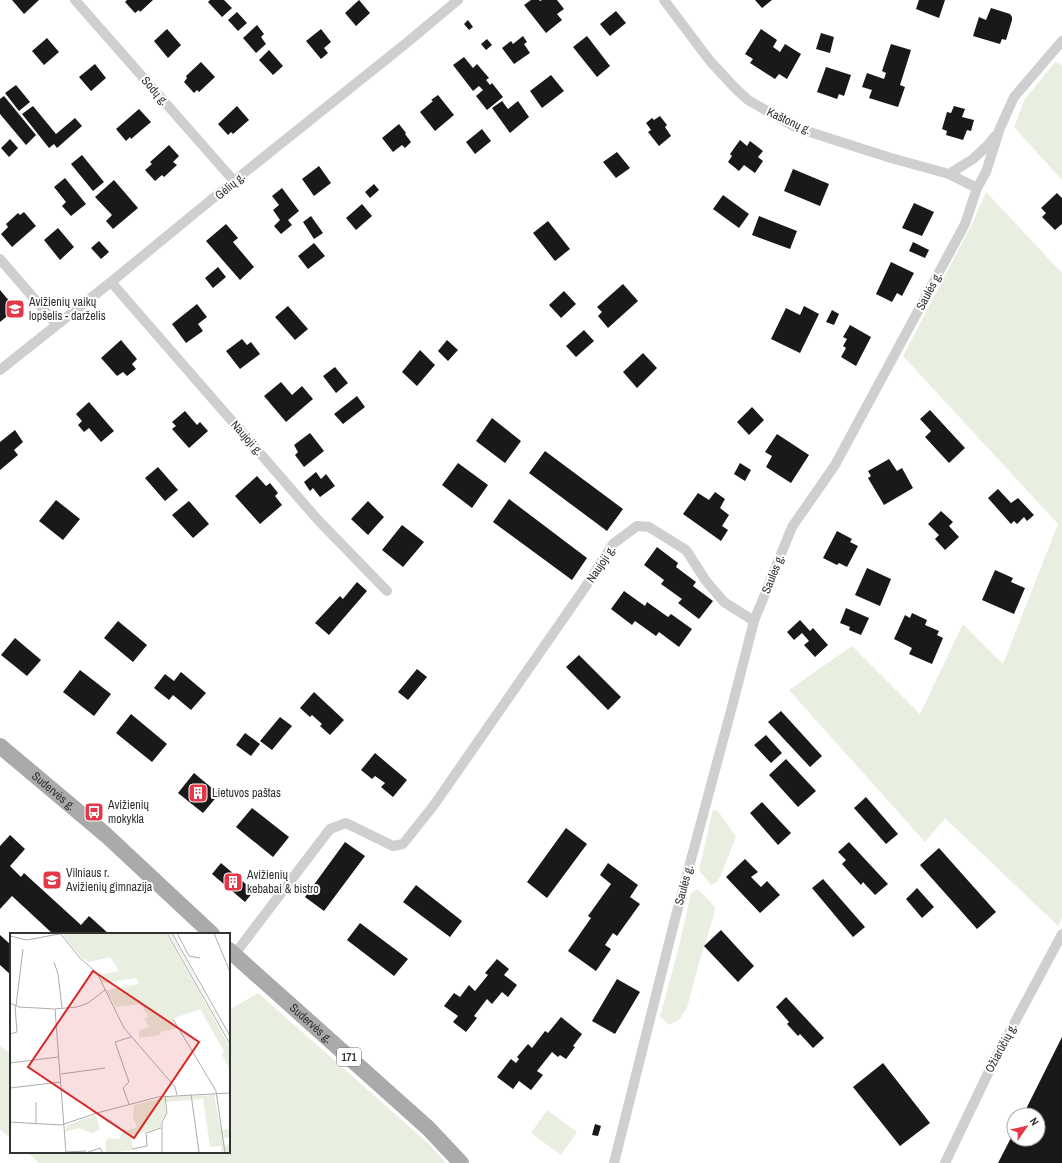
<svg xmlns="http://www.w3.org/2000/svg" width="1062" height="1163" viewBox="0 0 1062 1163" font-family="'Archivo Narrow',sans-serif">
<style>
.green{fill:#e8eee0}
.building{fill:#191919}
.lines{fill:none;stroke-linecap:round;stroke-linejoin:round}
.street{stroke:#cfcfcf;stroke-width:10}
.primary{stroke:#aaa;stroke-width:16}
.labels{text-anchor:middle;stroke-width:4;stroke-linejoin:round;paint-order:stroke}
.shield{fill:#fff;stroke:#707070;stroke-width:1}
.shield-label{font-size:11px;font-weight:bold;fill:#323232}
.street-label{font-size:12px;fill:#323232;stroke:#fff}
.poi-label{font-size:12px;fill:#323232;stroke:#fff;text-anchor:start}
.inset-road{fill:none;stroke:#adadad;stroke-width:1}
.view{fill:#d62828;fill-opacity:0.15;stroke:#d62828;stroke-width:2}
.inset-edge{fill:none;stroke:#323232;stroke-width:2}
</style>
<rect width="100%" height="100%" fill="#fff"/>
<!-- green -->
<path class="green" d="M1055,62L1062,65V180L1014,127L1025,99Z
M986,192L1062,273V918L1058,926L945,818L925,842L789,690L852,646L920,714L963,624L1003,664L1058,524L903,356L972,224Z
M713,810L718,811L736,837L720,877L716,883L711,885L699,870Z
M698,889L715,907L714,915L699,963L687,1008L679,1020L669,1025L660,1017L680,942L691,893Z
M258,993L429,1144L446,1163H39L27,1152H229V1010Z
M0,1046L11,1054V1139L1,1130L0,1131Z
M547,1110L577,1132L561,1155L531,1133Z"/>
<!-- building -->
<path class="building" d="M12,0H39L24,14Z
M127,0H153L140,12L139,10L135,13L125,2Z
M210,0H224L232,8L222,17L208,2Z
M359,0L370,13L356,26L345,13Z
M531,0H539L540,1L542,0H557L564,9L557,14L562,20L546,33L524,5Z
M755,0H772L762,8Z
M919,0H945L939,18L916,9Z
M991,8L1010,14L1012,17V20L1006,40L1002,39L1000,44L973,36L979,17L986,20Z
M616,11L626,23L610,36L600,24Z
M237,12L247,23L238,31L228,20Z
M468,20L473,27L469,30L464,24Z
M257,25L264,34L261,37L266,44L256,53L243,38Z
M167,29L181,45L168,58L154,41Z
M321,29L331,42L324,48L328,53L321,59L306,41Z
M761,29L777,40L773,47L780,52L785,44L801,54L787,79L779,74L775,79L750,63L753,59L745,54Z
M821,33L834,37L830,53L816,49Z
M523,36L527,42L524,44L530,53L514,64L502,48L511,41L513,44Z
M587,36L610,66L597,77L573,47Z
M47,38L59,52L44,65L32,51Z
M487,39L492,45L486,50L481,44Z
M891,44L911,50L900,85L905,87L898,107L869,98L872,90L862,87L867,73L884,79L886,73L882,71Z
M269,50L283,66L273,75L259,60Z
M464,57L473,68L477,64L489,78L486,80L490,85L492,83L503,97L487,110L476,96L483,90L479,86L473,91L453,65Z
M201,62L215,77L199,92L197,90L194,93L184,82L187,78L186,76Z
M95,64L106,78L91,91L79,77Z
M826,67L851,75L844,96L839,94L837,99L817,92Z
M551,75L564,91L542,108L530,91Z
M16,85L30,102L19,111L5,93Z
M438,95L454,115L435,131L420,112L433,101L431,100Z
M4,96L36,135L26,145L0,114V99Z
M502,101L508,109L518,101L529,117L510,133L492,108Z
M33,106L56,134L75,118L82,126L57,148L54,144L49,148L22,114Z
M237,106L249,120L233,134L231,132L228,135L218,124Z
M954,106L965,109L962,117L974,120L971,131L967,130L963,140L946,135L947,131L942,129L947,112L951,113Z
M139,109L151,122L131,139L130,137L126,141L116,129Z
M660,116L667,125L665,127L671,136L659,146L648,132L651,130L646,123L652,118L654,120Z
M399,124L406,133L405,134L411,142L405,148L402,145L393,152L382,138Z
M482,129L491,141L475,154L466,142Z
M10,139L18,148L9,157L1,148Z
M740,140L747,146L750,141L763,151L758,157L763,161L755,173L744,165L739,171L728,162L732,156L730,154Z
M169,145L179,156L173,162L177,165L164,177L162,175L155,181L145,170L152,164L150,162Z
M617,152L630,168L616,178L603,162Z
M82,155L104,182L93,191L71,164Z
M319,166L331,183L314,196L302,179Z
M793,169L829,184L820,206L784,191Z
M65,178L86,204L71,216L62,206L66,202L54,187Z
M114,180L138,208L113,229L106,221L112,215L95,197Z
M374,184L379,190L370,198L365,192Z
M282,188L299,211L288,220L292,225L281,234L274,226L280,220L273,210L279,205L272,196Z
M1057,193L1062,198V224L1055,230L1042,217L1046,213L1041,208Z
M723,195L749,214L739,228L713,209Z
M914,203L934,212L922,236L902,228Z
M362,204L372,216L356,230L346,218Z
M24,212L36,226L12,247L1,234L8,227L6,224L18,213L20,215Z
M311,216L323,233L314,239L303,222Z
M759,216L797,231L790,249L752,235Z
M548,221L570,249L555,261L533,233Z
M226,224L238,238L233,242L254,267L240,280L206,241Z
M58,228L74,247L60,260L44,240Z
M99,241L109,252L101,259L91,248Z
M913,242L929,250L925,258L909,251Z
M314,243L325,256L308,269L298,256Z
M891,262L914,273L902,296L897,293L892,302L876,294Z
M218,267L226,277L213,288L205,278Z
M623,284L638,301L608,328L598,316L602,312L597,307Z
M0,290L16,309L0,322Z
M564,291L576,304L561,318L549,305Z
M197,304L207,317L198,324L203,331L186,343L172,324Z
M288,306L308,329L295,340L275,317Z
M804,306L819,314L800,353L771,339L786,308L800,315Z
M832,310L839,314L834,325L826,322Z
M850,325L871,337L856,366L841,357L846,348L843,346L847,339L843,337Z
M584,330L594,341L576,357L566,346Z
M242,339L247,345L251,342L260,354L240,369L226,351Z
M121,340L137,359L132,364L136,369L127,376L123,372L117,376L101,358Z
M447,340L458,350L448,361L438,351Z
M420,350L435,365L417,386L402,372Z
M643,353L657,368L637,388L623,372Z
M335,367L348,383L336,393L323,376Z
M281,382L292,395L302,386L313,399L286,422L264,396Z
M357,396L365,407L343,424L334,414Z
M89,402L114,431L101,442L89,428L84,432L78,425L82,421L76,414Z
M752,407L764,420L749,435L737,422Z
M930,410L965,448L949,463L925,437L931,431L920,419Z
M185,411L197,425L200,422L208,431L189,448L172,429L176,426L172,422Z
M492,418L521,441L505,463L476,441Z
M15,430L23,442L14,450L18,455L0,470V442Z
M310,433L324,451L304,467L295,455L298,452L294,445Z
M777,434L809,455L791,483L766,467L772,456L765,452Z
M545,451L623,509L607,531L529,473Z
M889,459L897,471L902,468L913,488L884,505L868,478L871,476L868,471Z
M458,463L488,485L472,508L442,485Z
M740,463L751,470L745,481L734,474Z
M158,467L178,490L165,501L145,478Z
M316,472L321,479L326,474L335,486L320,497L313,488L310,491L304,482Z
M257,476L266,486L270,483L278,493L275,496L282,505L260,524L235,496Z
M998,489L1011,503L1018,498L1034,515L1027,521L1024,517L1017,524L1014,521L1011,524L988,498Z
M715,492L725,499L720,508L729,515L722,526L728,530L721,541L683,514L698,493L709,500Z
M509,499L587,558L572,580L493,522Z
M56,500L80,519L63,540L39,521Z
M189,501L209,524L193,538L172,515Z
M368,501L384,517L368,535L351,519Z
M941,511L953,522L949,526L959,537L945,550L935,539L939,535L928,524Z
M402,525L424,542L403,567L382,550Z
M837,531L852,539L850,542L858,546L847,567L839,563L837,565L823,558Z
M657,547L678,563L676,567L696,582L693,586L713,601L699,619L678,603L682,599L661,584L664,580L644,565Z
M867,568L891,579L880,606L855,595Z
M995,570L1013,578L1011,582L1025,588L1014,614L982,600Z
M357,582L367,591L329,635L315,623L340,596L343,599Z
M624,591L645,606L647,602L668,617L671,614L692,629L679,647L659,632L656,636L635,621L632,625L611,609Z
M846,608L869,618L861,635L849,630L850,627L840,623Z
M912,613L927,620L925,625L939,631L937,635L943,638L932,664L909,654L912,648L894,639L905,615L910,618Z
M800,620L810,631L813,628L828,645L815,657L804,645L809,641L802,633L794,640L787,632Z
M118,621L147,645L133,662L104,638Z
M15,638L41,660L27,676L1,655Z
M579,655L621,697L608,710L566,667Z
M417,669L427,677L408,700L398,692Z
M80,670L111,694L94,716L63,692Z
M181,672L206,693L191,710L173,695L169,700L154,688L165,674L174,681Z
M314,692L344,720L330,735L320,726L322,724L312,715L310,717L300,708Z
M781,711L822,756L810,767L768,722Z
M131,714L167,744L152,762L116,733Z
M280,717L292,726L272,750L260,741Z
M245,733L260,744L251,756L236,745Z
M766,735L782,753L771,763L754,745Z
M375,753L407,780L393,797L381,787L385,783L375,776L372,779L361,770Z
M786,759L816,791L798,807L769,775Z
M194,773L219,794L203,813L178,793Z
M866,797L898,834L886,844L854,808Z
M762,802L791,833L778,845L750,813Z
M252,808L289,837L273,857L236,827Z
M566,828L587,844L547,898L527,882Z
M10,835L25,849L10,866L21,877L24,873L81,925L89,916L109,934H53L12,896L0,909V846Z
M345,842L365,856L324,911L305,897Z
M849,842L888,884L875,895L863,882L861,885L842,864L846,860L838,852Z
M939,848L996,912L977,929L920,865Z
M745,859L758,872L751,877L761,887L767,881L780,895L760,913L726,877Z
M221,863L254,891L245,902L212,874Z
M608,863L638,885L630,897L640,904L617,936L613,933L605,945L611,949L596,971L568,951L591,918L588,916L611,884L600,875Z
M823,879L865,927L853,937L812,888Z
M416,885L462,921L450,937L403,902Z
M917,888L934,907L922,918L906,899Z
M360,923L408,959L394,976L347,940Z
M721,930L754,966L738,982L704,946Z
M0,935L11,945V975L0,965Z
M497,959L509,969L504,975L517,985L508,997L502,992L492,1004L487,999L474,1016L477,1018L466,1032L453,1022L458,1016L444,1006L454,993L460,997L469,985L475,991L488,975L485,973Z
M617,979L640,992L615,1034L592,1021Z
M786,997L824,1038L813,1048L800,1034L798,1036L787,1024L789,1022L776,1007Z
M561,1017L582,1034L573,1046L575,1047L566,1059L560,1055L558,1057L552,1052L537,1071L543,1075L531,1090L519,1081L513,1089L497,1077L511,1059L516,1063L519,1059L517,1057L528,1044L532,1048L545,1031L548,1033Z
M1062,1037V1163H998L1014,1132V1139H1038V1115H1023Z
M883,1063L930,1123L900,1146L853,1087Z
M595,1124L601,1126L598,1136L592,1135Z"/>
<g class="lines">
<!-- street -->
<path class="street" d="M75,0L234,181
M664,0L710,61L735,88L748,100L797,128L891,158L949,174L977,188
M949,174L973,159L987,146L995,136
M0,259L57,325
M111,282L318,520L387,591
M0,370L111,282L234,181L404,45L458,0
M234,955L330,829L346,823L393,846L403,844L434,805L586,586L613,544L637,526L649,527L686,550L706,581L724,602L754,621
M614,1163L674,923L733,703L754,621L792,527L835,465L965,224L977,188L986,172L1000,128L1014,97L1062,41
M945,1163L993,1063L1062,934"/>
<!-- primary -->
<g class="primary">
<path id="s1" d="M0,746L106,835L212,934"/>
<path id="s2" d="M229,950L428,1128L461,1163"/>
</g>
</g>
<!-- icons -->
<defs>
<symbol id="school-square" viewBox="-11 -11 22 22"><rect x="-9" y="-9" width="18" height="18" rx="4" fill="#e43849" stroke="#fff"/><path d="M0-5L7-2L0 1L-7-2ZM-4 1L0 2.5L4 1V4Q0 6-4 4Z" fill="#fff"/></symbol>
<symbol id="building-square" viewBox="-11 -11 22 22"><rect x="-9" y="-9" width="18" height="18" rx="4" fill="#e43849" stroke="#fff"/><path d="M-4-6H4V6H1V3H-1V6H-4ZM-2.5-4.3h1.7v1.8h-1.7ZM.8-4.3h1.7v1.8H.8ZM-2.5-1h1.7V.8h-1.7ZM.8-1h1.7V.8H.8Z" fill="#fff"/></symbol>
<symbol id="bus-square" viewBox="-11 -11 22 22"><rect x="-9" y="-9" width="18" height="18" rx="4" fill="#e43849" stroke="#fff"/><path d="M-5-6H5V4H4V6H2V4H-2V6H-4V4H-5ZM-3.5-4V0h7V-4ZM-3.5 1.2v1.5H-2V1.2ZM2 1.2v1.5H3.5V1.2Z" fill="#fff"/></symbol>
</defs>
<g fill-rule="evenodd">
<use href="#school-square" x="4" y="298" width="22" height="22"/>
<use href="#building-square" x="187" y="782" width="22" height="22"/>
<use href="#bus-square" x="83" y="801" width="22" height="22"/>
<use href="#school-square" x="41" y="869" width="22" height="22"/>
<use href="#building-square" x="222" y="871" width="22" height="22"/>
</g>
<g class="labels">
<!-- shield labels -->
<rect class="shield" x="337" y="1048" width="24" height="18" rx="3"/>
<g class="shield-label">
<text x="349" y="1061">171</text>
</g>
<!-- street labels -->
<g class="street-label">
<text transform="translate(155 91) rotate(49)" y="4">Sodų g.</text>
<text transform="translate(789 121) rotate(25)" y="4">Kaštonų g.</text>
<text transform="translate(230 186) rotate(-40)" y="4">Gėlių g.</text>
<text transform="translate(929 291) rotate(-62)" y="4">Saulės g.</text>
<text transform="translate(247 438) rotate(49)" y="4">Naujoji g.</text>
<text transform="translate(601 564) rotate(-56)" y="4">Naujoji g.</text>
<text transform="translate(773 574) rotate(-68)" y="4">Saulės g.</text>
<text dy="4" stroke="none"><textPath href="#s1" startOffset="70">Sudervės g.</textPath></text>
<text transform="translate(684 885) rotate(-75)" y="4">Saulės g.</text>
<text dy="4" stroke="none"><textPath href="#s2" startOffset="110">Sudervės g.</textPath></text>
<text transform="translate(1001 1048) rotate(-62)" y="4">Ožiarūčių g.</text>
</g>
<!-- poi labels -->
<g class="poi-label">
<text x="29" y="306">Avižienių vaikų<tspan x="29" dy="14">lopšelis - darželis</tspan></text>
<text x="212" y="797">Lietuvos paštas</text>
<text x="108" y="809">Avižienių<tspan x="108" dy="14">mokykla</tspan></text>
<text x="66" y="877">Vilniaus r.<tspan x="66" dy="14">Avižienių gimnazija</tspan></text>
<text x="247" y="879">Avižienių<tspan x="247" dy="14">kebabai &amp; bistro</tspan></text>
</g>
</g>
<!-- overview -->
<g transform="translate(10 933)">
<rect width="220" height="220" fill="#fff"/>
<path d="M57,0H156L220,114V137L212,122L214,118L190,76L162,86L167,95L150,99L151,102L129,105V97L139,94L134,85L139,84L130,71L106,74L96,57L129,51L126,45L92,50L89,42L109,38L100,24L79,29L71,24L53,2ZM159,0H161L220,108ZM204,162L211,197L220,196V204L214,205L215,212L220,211V220H212L211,213L200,214L193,166L155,169L156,182L151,187V194L121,203L123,217L96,220L95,209L98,205L109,206L112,199L127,194L123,184L124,172L157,164ZM86,182L90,197L81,200L69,195L55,199L57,192Z" fill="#e8eee0"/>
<path class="inset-road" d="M50,0L70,25L87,40L114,95L165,154L167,162M157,0L220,111M162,0L220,103M167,0L179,23L190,25M204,0L220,39M0,3L17,7L54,0M44,29L48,41L52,75M0,70L9,74L45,76L67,74L78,70L95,57M6,73L13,16M45,76L56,220M163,86L206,158L215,220M0,101L7,99L5,73M0,130L48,124M51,141L95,135M0,155L51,149M181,161L189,219M119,171L113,155L119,149L105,109L121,104M0,189L51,192L87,180L148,164L220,160M26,191V169M122,216L137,213L136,200L151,195M56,219L76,218M76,220L90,215L93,220M152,220V189L157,180L155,163"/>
<path class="view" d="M83,38L189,109L124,205L18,134Z"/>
<rect width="220" height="220" class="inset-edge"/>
</g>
<!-- north arrow -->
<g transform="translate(1026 1127) rotate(56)"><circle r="19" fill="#ffffff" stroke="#adadad"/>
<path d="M0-3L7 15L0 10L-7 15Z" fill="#e43849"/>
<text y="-6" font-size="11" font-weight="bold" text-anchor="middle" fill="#323232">N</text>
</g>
</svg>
